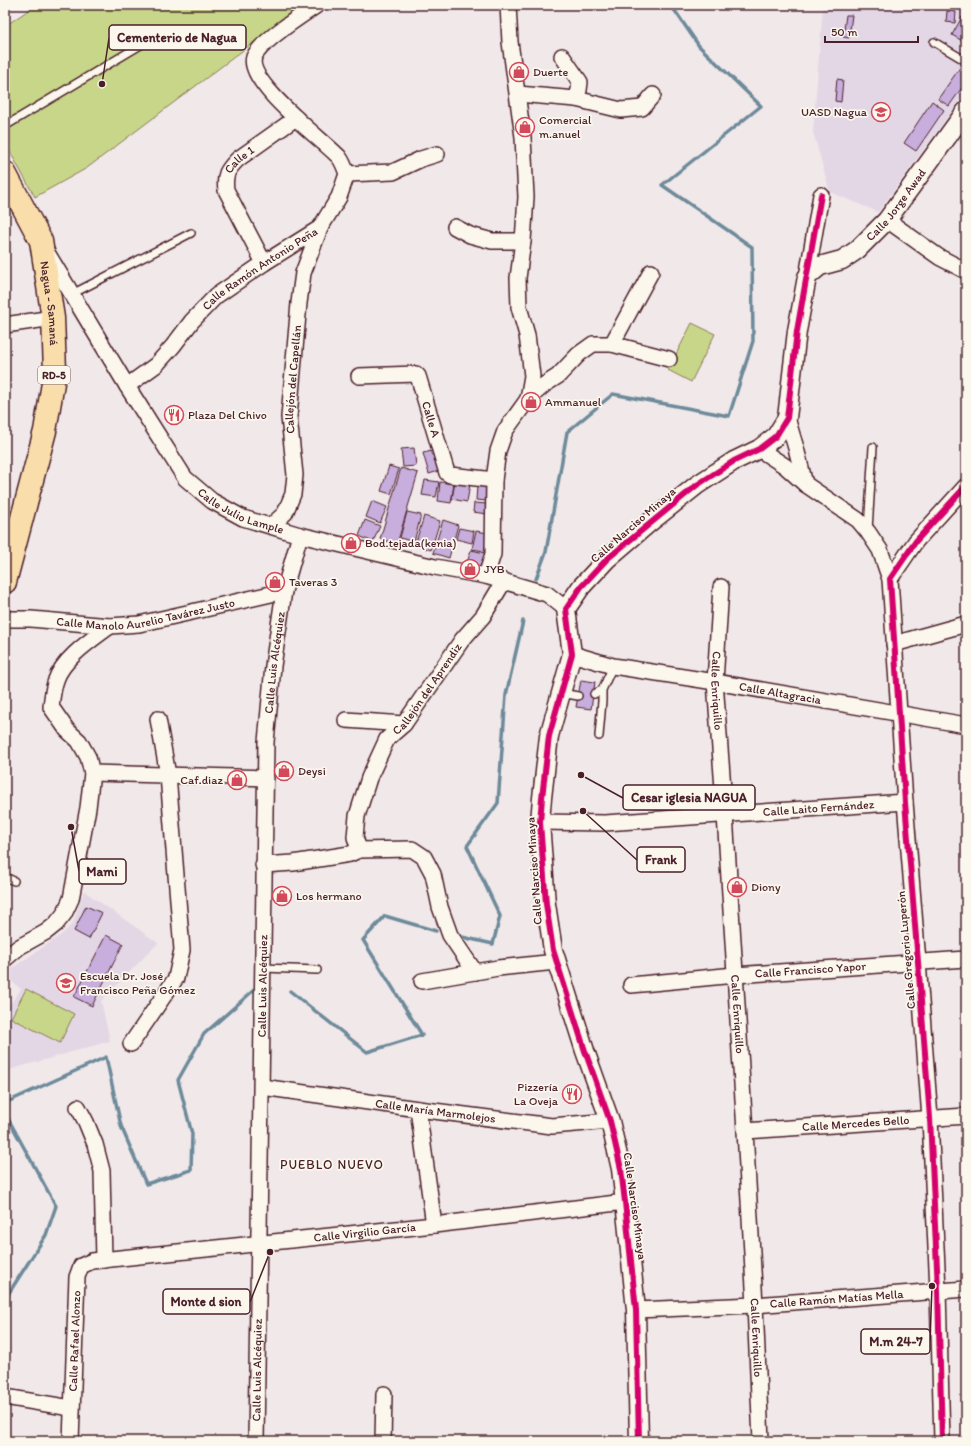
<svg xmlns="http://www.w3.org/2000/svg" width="971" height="1446" viewBox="0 0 971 1446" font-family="Itim,sans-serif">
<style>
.built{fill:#e4d7e5}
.green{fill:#c8d689;stroke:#897a5a}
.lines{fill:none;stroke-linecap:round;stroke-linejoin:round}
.stream{stroke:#6d8a9a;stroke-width:3.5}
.building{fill:#c7aedc;stroke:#4a1f2b}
.service-casing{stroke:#4a1f2b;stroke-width:10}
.minor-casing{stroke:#4a1f2b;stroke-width:18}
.tertiary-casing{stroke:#4a1f2b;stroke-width:21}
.primary-casing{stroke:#4a1f2b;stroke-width:25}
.service{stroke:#fbf7ec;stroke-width:7}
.minor{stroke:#fbf7ec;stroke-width:15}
.tertiary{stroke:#fbf7ec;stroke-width:18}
.primary{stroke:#f9deab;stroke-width:22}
.cycleway-casing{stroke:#fbf7ec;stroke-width:8}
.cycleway{stroke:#d6006c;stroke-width:6}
.labels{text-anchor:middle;stroke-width:3.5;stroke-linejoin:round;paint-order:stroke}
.shield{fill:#fbf7ec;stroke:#7f6065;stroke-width:1}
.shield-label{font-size:11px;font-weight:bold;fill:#4a1f2b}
.poi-label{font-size:12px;fill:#4a1f2b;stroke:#fbf7ec;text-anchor:start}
.street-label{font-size:12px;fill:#4a1f2b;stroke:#fbf7ec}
.neighbourhood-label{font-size:13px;letter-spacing:1px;fill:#4a1f2b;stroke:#fbf7ec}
.leader{fill:none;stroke:#4a1f2b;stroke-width:1.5}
.callout-dot{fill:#4a1f2b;stroke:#fbf7ec;stroke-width:1.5}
.callout{fill:#fbf7ec;stroke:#4a1f2b;stroke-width:1.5}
.callout-label{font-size:13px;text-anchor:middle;font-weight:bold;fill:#4a1f2b}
</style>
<rect width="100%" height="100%" fill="#f1e8e9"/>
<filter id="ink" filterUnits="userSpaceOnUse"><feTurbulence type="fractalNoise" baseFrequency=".025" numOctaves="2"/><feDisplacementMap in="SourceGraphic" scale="8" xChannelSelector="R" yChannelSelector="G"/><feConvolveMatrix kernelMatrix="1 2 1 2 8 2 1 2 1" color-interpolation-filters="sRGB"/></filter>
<g filter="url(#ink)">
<!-- built -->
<path class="built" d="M823,5H949L966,8V92L878,212L830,192L813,132Z
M84,891L158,943L101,1001L110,1041L9,1070L5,1045V1011L21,989L5,976V973L61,935L73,923Z"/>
<!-- green -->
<path class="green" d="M36,5H303L87,168L35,197L5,143V26Z
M692,323L715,334L691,382L668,370Z
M26,989L74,1014L60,1043L11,1018Z"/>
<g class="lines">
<!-- stream -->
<path class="stream" d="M536,579L546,552L567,432L613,394L729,416L753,341L752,247L662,185L761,106L699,46L671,5
M462,937L493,944L500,916L467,846L498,803L506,695L523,621
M290,991L367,1052L422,1035L363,940L385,916L436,931
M5,1103L106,1057L121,1126L146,1184L191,1170L192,1134L178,1080L204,1034L255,989
M5,1113L56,1206L46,1235L5,1299"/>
</g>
<!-- building -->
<path class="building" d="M947,11L956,12L955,23L946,22Z
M846,15H852L849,38L843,37Z
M962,17L966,19V43L952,35Z
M961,66L966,69V82L949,106L938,99Z
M837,79L843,80L841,102L835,101Z
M932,101L944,110L916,151L904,143Z
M414,448L416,466L403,467L401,449Z
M436,450L442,470L429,474L423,453Z
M389,466L399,469L391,494L381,491Z
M401,468L418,473L397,544L380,539Z
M425,480L439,482L436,497L422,495Z
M440,482L454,484L451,503L438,501Z
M455,482L470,484L467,502L452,499Z
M477,486L488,487L487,501L476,500Z
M372,501L387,507L380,523L366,517Z
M474,503L488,504L487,514L473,512Z
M407,512L421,515L414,542L400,538Z
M424,516L440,521L431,550L415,545Z
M365,520L380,526L373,542L359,536Z
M443,520L458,525L449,558L433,553Z
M459,528L474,531L472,543L456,539Z
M476,531L488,533L484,551L472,549Z
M471,550L485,553L481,570L466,566Z
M581,680L595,682L591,709L576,707Z
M86,906L102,913L89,939L74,931Z
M106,935L123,944L92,1006L74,997Z
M409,1438H423V1441H409Z"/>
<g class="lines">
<defs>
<path id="service" d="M934,42L966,61
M5,126L149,40
M72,294L191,233
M868,530L873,447
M561,693L578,696
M594,694L602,690L613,666
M599,736L602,701V690
M5,877L14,881
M263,968L317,970"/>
<g id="minor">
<path d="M562,56L580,82L579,90L576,99"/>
<path d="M518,94L576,99L621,110L642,108L653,95"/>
<path d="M347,174L393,172L421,159L437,154"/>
<path d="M887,220L939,257L966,271"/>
<path d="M455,227L470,235L492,241H523"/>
<path id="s1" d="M46,251L127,386L185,478L212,501L243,518L300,535L435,567L486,576L547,594L566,609"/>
<path id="s2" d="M264,263L226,190C224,175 227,170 238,159L296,118"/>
<path d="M807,277L821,195"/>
<path d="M5,325L53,318"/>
<path d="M612,344L651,272"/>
<path id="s3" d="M359,376L416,374L418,376L447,473L450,475L494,480"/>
<path id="s4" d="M127,386L156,365L173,346L192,321L216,296L264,263L320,228L339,197L347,174C345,168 343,162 339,157C323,140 245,82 254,57C261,41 302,15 317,5"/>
<path d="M528,399L544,385L558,376L579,354L593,344H612L669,359"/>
<path d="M787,418L796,448L805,484"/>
<path d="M759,449L785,466L805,484L858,520L868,532L880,550L890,579"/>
<path id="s5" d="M271,526L285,513L293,494L295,475L289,417L299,303L303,273L320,228"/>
<path d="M486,576L493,554L494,480L498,451L505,431L528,399L532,376L527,335L519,307L518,278L523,241L526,197L523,137L510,42L508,5"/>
<path id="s6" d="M721,587L715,682L725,815L745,1131L755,1305L761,1441"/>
<path id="s7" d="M5,619H31L110,626L139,624L284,591"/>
<path d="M894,644L966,624"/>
<path id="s8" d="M572,654L613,666L715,682L966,725"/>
<path d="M346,720L404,724"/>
<path d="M92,773L266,778"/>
<path id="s9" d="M540,822L605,823L905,802"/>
<path id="s10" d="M359,850L355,837L357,816L369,778L387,739L404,724L462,640L483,616L504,581"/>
<path d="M263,865L293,863L350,854L359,850L412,849L424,857L433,874L440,907L450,935L475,972"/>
<path d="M5,959L19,947L46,932L56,924L64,914L71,899L88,808L92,773L88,757L79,741L67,730L51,707C52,698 53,688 56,680C63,658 93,639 110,626"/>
<path d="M422,981L498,968L556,962"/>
<path id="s11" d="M631,985L735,975L966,959"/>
<path d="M131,1044L176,978L182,950L168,775L158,719"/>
<path id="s12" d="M262,1087L418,1109L552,1126L610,1121"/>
<path d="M78,1107L86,1122L95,1144L102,1171L104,1260"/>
<path d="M418,1109L434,1225"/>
<path id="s13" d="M745,1131L966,1116"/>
<path id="s14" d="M636,1310L755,1305L966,1289"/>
<path d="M5,1397L71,1408"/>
<path id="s15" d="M71,1441L77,1277L81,1266L92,1261L434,1225L625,1202"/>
<path id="s16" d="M256,1441L266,742L273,666L284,591L300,535"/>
<path d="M383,1441L384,1394"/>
<path d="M942,1441L938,1290L930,1118L918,962L905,802L890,579L916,541L966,486"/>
</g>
<g id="tertiary">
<path id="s17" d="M639,1441L636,1310L625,1202L621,1169L610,1121L585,1051L553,950L546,904L540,822L542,798L549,736L572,654L566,609L581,587L607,559L649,523L697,485L734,461L759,449L776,436L787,418L797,331L807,277L820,266L842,260L857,250L887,220L966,111"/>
</g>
<g id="primary">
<path id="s18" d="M5,173L41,241L53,318L55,371L45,431L5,582"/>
</g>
</defs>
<!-- service casing -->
<use href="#service" class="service-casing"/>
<!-- minor casing -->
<use href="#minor" class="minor-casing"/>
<!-- tertiary casing -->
<use href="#tertiary" class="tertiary-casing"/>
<!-- primary casing -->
<use href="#primary" class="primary-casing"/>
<!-- service -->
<use href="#service" class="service"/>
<!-- minor -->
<use href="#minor" class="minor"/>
<!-- tertiary -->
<use href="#tertiary" class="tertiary"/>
<!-- primary -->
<use href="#primary" class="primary"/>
<defs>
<path id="cycleway" d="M639,1441L636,1310L625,1202L621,1169L610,1121L585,1051L553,950L546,904L540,822L542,798L549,736L572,654L566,609L581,587L607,559L697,485L734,461L759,449L776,436L787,418L797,331L821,195
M942,1441L938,1290L930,1118L918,962L905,802L890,579L916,541L966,486"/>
</defs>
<!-- cycleway casing -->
<use href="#cycleway" class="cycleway-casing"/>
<!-- cycleway -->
<use href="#cycleway" class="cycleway"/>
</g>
</g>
<!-- icons -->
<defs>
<symbol id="shop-ring" viewBox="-11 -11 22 22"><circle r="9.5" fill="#fbf7ec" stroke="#d1495b" stroke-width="1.5"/><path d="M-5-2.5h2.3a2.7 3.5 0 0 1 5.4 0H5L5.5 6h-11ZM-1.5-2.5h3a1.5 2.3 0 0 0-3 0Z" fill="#d1495b"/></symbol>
<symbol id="university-ring" viewBox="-11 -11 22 22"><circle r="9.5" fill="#fbf7ec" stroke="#d1495b" stroke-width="1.5"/><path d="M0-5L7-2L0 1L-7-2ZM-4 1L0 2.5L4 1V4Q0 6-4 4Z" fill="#d1495b"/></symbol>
<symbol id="restaurant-ring" viewBox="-11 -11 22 22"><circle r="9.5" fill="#fbf7ec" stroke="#d1495b" stroke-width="1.5"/><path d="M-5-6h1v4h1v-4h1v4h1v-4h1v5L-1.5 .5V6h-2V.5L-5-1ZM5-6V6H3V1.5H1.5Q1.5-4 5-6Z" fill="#d1495b"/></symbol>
<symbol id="school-ring" viewBox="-11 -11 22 22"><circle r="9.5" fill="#fbf7ec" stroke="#d1495b" stroke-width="1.5"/><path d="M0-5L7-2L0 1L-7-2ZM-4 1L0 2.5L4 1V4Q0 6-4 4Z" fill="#d1495b"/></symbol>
</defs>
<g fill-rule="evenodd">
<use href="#shop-ring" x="508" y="61" width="22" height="22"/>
<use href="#university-ring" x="870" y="101" width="22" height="22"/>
<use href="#shop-ring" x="514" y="116" width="22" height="22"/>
<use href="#shop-ring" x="520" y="391" width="22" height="22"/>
<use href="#restaurant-ring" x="163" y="404" width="22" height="22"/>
<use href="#shop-ring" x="340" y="532" width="22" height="22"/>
<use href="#shop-ring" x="459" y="558" width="22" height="22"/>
<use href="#shop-ring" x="264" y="571" width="22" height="22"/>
<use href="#shop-ring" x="273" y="760" width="22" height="22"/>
<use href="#shop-ring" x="226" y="769" width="22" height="22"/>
<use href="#shop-ring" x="726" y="876" width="22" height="22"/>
<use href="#shop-ring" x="271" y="885" width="22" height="22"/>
<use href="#school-ring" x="55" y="972" width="22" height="22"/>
<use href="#restaurant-ring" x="561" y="1083" width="22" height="22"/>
</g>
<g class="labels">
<!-- shield labels -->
<rect class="shield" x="38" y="366" width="32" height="18" rx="3"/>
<g class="shield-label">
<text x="54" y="379">RD-5</text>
</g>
<!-- poi labels -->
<g class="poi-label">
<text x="533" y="76">Duerte</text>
<text x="867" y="116" text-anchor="end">UASD Nagua</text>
<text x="539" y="124">Comercial<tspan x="539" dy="14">m.anuel</tspan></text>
<text x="545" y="406">Ammanuel</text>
<text x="188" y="419">Plaza Del Chivo</text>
<text x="365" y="547">Bod.tejada(kenia)</text>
<text x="484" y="573">JYB</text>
<text x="289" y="586">Taveras 3</text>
<text x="298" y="775">Deysi</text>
<text x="223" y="784" text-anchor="end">Caf.diaz</text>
<text x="751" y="891">Diony</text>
<text x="296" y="900">Los hermano</text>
<text x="80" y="980">Escuela Dr. José<tspan x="80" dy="14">Francisco Peña Gómez</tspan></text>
<text x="558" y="1091" text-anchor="end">Pizzería<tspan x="558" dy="14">La Oveja</tspan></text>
</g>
<!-- street labels -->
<g class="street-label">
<text dy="4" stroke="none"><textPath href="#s2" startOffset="118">Calle 1</textPath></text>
<text dy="4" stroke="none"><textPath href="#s17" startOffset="1404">Calle Jorge Awad</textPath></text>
<text dy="4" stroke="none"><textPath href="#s4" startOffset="179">Calle Ramón Antonio Peña</textPath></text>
<text dy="4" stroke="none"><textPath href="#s18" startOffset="140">Nagua - Samaná</textPath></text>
<text dy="4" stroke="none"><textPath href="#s5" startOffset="155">Callejón del Capellán</textPath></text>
<text dy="4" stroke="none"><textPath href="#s3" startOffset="105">Calle A</textPath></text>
<text dy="4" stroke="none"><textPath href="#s1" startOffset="332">Calle Julio Lample</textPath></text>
<text transform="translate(633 525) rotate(-41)" y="4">Calle Narciso Minaya</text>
<text dy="4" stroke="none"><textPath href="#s7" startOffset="142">Calle Manolo Aurelio Tavárez Justo</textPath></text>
<text dy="4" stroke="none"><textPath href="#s16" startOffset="779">Calle Luis Alcéquiez</textPath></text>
<text dy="4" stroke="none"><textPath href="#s10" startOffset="182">Callejón del Aprendiz</textPath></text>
<text dy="4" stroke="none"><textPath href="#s6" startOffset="104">Calle Enriquillo</textPath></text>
<text dy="4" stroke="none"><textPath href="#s8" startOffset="212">Calle Altagracia</textPath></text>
<text dy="4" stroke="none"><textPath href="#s9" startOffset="279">Calle Laito Fernández</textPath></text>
<text transform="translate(534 871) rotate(-94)" y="4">Calle Narciso Minaya</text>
<text transform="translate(906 950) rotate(-95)" y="4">Calle Gregorio Luperón</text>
<text dy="4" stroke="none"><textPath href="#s11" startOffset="180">Calle Francisco Yapor</textPath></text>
<text dy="4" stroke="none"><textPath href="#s16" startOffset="455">Calle Luis Alcéquiez</textPath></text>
<text dy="4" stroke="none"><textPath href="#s6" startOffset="428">Calle Enriquillo</textPath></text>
<text dy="4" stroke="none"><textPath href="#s12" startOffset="175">Calle María Marmolejos</textPath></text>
<text dy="4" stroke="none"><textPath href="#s13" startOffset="111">Calle Mercedes Bello</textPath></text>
<text transform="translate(635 1206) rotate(82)" y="4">Calle Narciso Minaya</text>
<text dy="4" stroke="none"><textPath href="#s15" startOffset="462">Calle Virgilio García</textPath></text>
<text dy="4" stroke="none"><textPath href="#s14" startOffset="201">Calle Ramón Matías Mella</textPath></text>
<text dy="4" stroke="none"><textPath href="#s6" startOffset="752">Calle Enriquillo</textPath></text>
<text dy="4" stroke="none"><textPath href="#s15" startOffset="100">Calle Rafael Alonzo</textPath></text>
<text dy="4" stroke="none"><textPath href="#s16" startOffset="71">Calle Luis Alcéquiez</textPath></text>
</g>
<!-- neighbourhood labels -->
<g class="neighbourhood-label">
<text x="332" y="1169">PUEBLO NUEVO</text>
</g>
</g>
<!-- callouts -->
<path class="leader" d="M102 84L109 38M581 775L623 798M583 811L637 860M71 827L79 871M270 1252L250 1302M932 1286L930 1341"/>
<g class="callout-dot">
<circle cx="102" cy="84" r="4"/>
<circle cx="581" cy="775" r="4"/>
<circle cx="583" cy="811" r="4"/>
<circle cx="71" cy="827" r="4"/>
<circle cx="270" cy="1252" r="4"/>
<circle cx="932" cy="1286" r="4"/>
</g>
<g class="callout">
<rect x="109" y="25" width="137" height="25" rx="4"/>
<rect x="623" y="785" width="132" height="25" rx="4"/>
<rect x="637" y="847" width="48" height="25" rx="4"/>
<rect x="79" y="859" width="47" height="25" rx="4"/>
<rect x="163" y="1289" width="87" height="25" rx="4"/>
<rect x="861" y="1329" width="69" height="25" rx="4"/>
</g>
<g class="callout-label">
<text x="177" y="42">Cementerio de Nagua</text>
<text x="689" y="802">Cesar iglesia NAGUA</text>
<text x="661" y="864">Frank</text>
<text x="102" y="876">Mami</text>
<text x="206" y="1306">Monte d sion</text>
<text x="896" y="1346">M.m 24-7</text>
</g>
<!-- margin -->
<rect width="971" height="1446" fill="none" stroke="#fbf7ec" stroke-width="20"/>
<rect x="10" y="10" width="951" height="1426" fill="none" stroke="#4a1f2b" stroke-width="1.5" filter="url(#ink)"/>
<!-- scale -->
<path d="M825 36v6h93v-6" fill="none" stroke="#4a1f2b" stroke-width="2"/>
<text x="831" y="36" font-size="12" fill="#4a1f2b" stroke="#fbf7ec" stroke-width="3" paint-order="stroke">50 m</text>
</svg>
